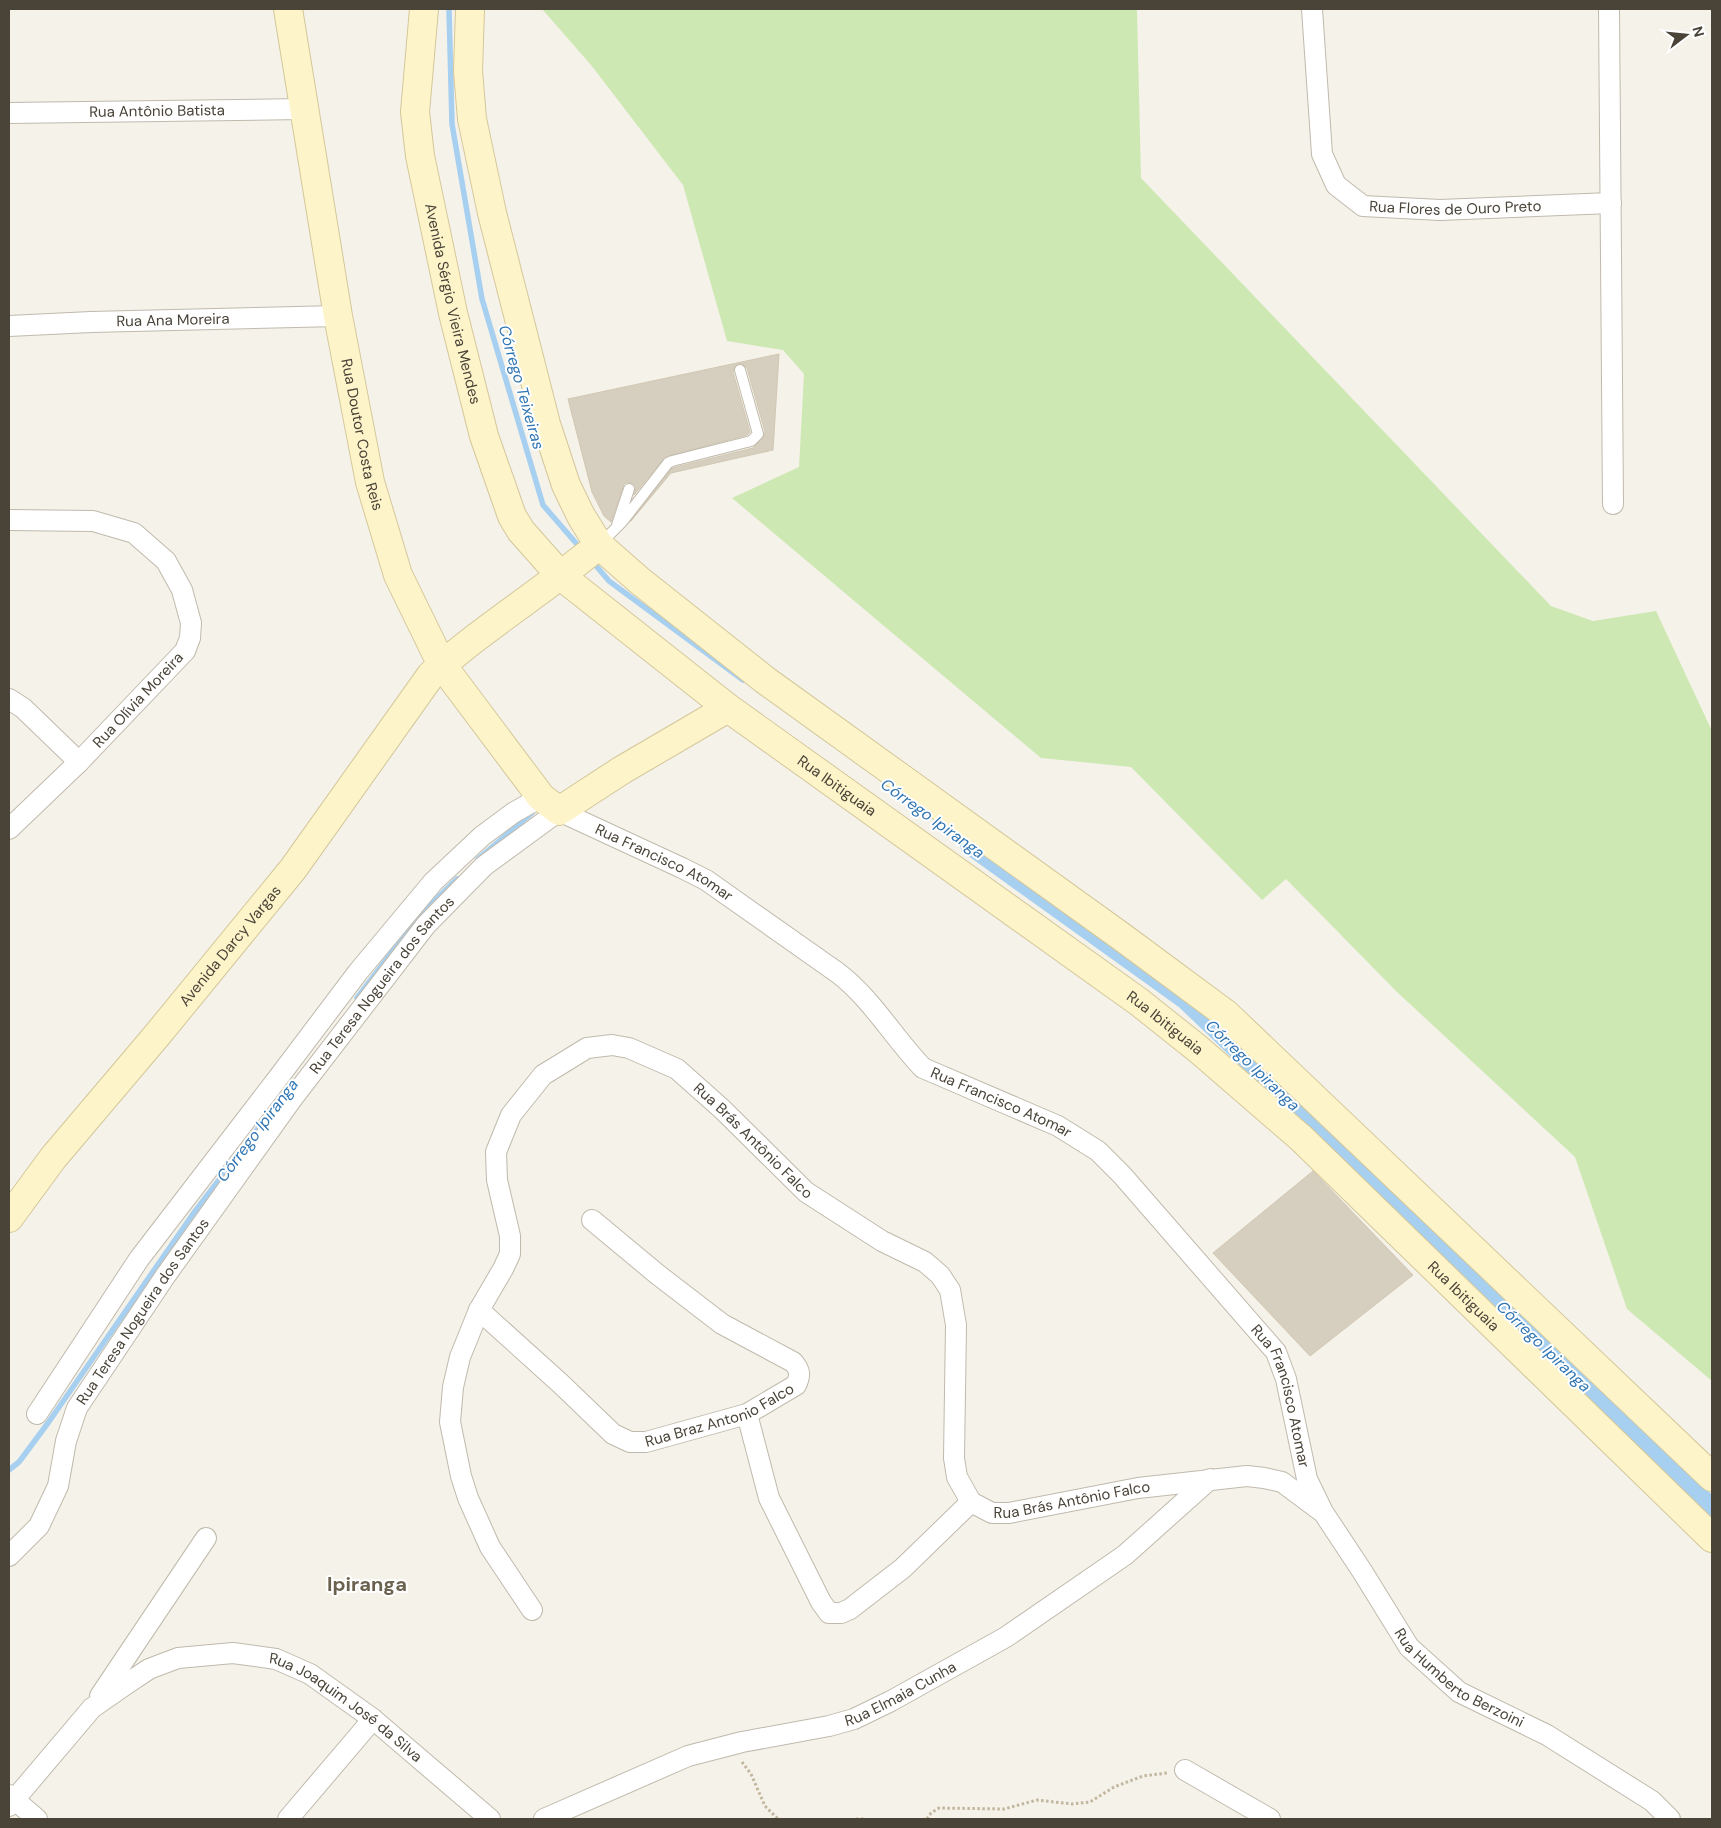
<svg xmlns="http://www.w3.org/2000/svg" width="1721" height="1828" viewBox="0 0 1721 1828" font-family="'DM Sans',sans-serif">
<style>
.green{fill:#cee8b3}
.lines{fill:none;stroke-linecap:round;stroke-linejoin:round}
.stream{stroke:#a7cff0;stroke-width:5.5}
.canal{stroke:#a7cff0;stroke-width:20}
.building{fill:#d6cebf;stroke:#d1c7b2}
.lane-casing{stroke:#c0baac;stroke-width:12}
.street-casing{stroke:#c0baac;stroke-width:22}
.secondary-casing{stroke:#d4c79a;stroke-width:30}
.path{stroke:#c2b79e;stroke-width:3;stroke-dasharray:2.5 2.5;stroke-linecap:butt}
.lane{stroke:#fff;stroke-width:10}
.street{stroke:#fff;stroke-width:20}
.secondary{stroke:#fef4ca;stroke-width:28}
.labels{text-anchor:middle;stroke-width:4;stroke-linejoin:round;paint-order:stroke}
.street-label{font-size:15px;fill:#494338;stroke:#fff}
.water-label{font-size:16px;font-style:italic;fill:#3176b4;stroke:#fff}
.district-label{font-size:20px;font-weight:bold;fill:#6b614f;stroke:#fff}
</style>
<rect width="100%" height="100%" fill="#f5f2ea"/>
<!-- green -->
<path class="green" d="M542,9H1137L1141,178L1551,606L1593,621L1656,611L1712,731V1381L1627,1309L1575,1157L1397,992L1286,879L1262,900L1131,767L1041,758L732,498L799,467L804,374L783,350L727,341L683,185L591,65Z"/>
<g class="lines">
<!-- stream -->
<path class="stream" d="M449,9L452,124L482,299L543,505L582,550
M592,561L609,581L743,680
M478,859L532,813
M357,998L422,913L457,879
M9,1470L19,1462L48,1423L193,1214L276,1105"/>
<!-- canal -->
<path class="canal" d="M970,845L1186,1000L1531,1331L1712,1509"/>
</g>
<!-- building -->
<path class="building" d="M779,354L773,450L671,473L630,522L672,468L753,448L763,438L765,432L747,368L742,364H738L734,368L733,372L750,432L747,435L665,457L634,495L636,488L634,484L628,482L624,484L611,522L604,516L592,492L568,399Z
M1313,1171L1413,1275L1310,1356L1213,1253Z"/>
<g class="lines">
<defs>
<path id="lane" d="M617,525L629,489
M600,544L622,522L668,463L672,461L751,441L758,434L740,370"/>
<g id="street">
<path id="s1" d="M1312,9L1322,154L1336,185L1363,206L1440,210L1611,203"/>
<path d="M1609,9L1613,504"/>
<path id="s2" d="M9,113L303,109"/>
<path id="s3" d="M9,326L91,322L338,316"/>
<path d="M9,520L93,521L134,533L166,561L182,590L191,623L190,638L185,651L79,762L9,829"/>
<path d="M9,699L23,708L79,762"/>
<path id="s4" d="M479,1310L561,1384L613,1434L630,1442H646L747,1414L796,1385C801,1375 800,1370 793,1362L722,1324L657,1274L592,1220"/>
<path d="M37,1414L139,1259L278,1078L358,972L433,882L482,836L513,813L541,797"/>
<path d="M747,1414L769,1498L821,1602L829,1613H841L850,1609L903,1568L971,1502"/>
<path id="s5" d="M9,1556L39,1526L58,1486L66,1441L77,1408L166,1275L292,1099L426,925L484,866L559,811L682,868L706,880L838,973C871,998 894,1038 923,1068L1058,1126L1098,1151L1122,1175L1276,1352L1286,1379L1307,1479L1323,1512L1362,1571L1409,1647L1459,1692L1547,1735L1652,1801L1670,1819"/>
<path id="s6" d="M532,1610L490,1547L468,1498L461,1476L450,1422L453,1387L460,1357L479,1310L503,1269L510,1254V1236L497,1180L496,1152L511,1115L543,1075L587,1048L612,1045L629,1048L677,1069L722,1109L806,1192L882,1241L925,1262L940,1275L950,1290L956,1325L954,1458L957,1477L971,1502L992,1513H1009L1138,1488L1247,1476L1264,1478L1282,1482L1321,1511"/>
<path d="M100,1696L206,1538"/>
<path d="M1185,1770L1270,1819"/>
<path d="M9,1795L37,1819"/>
<path id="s7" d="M9,1806L92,1708L125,1685L149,1669L178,1658L233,1653L276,1659L310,1674L373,1719L490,1819"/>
<path d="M288,1819L373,1719"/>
<path id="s8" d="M544,1819L688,1756L742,1742L829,1726L854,1719L891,1701L1006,1637L1125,1555L1210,1479"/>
</g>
<g id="secondary">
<path id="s9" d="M288,9L338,316L370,482L398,575L442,665L541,797L559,811L622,770L728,708"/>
<path id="s10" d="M424,9L415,112L420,156L453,313L484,436L512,516L521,531L561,576L728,708L1139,1002L1198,1049L1301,1138L1712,1538"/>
<path d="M470,9L468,71L472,119L492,213L546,424L566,485L581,516L599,545L640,581L765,680L1122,937L1226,1014L1712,1477"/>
<path id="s11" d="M9,1218L53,1158L158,1034L293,869L431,675C484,627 545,590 599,545"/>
</g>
</defs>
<!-- lane casing -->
<use href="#lane" class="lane-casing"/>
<!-- street casing -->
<use href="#street" class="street-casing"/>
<!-- secondary casing -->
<use href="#secondary" class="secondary-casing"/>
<!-- path -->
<path class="path" d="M742,1762L751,1774L765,1806L778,1819
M856,1819H865
M927,1819L931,1813L939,1808L1004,1809L1037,1800L1072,1804L1090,1802L1114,1787L1143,1776L1167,1773"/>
<!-- lane -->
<use href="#lane" class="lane"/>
<!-- street -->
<use href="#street" class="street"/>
<!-- secondary -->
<use href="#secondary" class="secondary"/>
</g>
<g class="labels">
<!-- street labels -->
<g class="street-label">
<text dy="5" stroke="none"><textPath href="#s2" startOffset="148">Rua Antônio Batista</textPath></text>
<text dy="5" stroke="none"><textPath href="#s1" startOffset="306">Rua Flores de Ouro Preto</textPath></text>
<text dy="5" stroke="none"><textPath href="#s10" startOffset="299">Avenida Sérgio Vieira Mendes</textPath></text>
<text dy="5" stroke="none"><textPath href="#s3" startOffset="164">Rua Ana Moreira</textPath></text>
<text dy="5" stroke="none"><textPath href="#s9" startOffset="432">Rua Doutor Costa Reis</textPath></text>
<text transform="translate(138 700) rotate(-47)" y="5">Rua Olívia Moreira</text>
<text dy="5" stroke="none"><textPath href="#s10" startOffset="944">Rua Ibitiguaia</textPath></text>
<text dy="5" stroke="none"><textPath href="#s5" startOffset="1056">Rua Francisco Atomar</textPath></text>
<text dy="5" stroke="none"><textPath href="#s11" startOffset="351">Avenida Darcy Vargas</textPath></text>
<text dy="5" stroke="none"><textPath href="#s5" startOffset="689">Rua Teresa Nogueira dos Santos</textPath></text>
<text dy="5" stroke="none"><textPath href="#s10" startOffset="1349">Rua Ibitiguaia</textPath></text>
<text dy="5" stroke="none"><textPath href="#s5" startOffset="1476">Rua Francisco Atomar</textPath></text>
<text dy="5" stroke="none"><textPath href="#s6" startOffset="834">Rua Brás Antônio Falco</textPath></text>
<text dy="5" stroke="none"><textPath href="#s10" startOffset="1754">Rua Ibitiguaia</textPath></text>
<text dy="5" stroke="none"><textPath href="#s5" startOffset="284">Rua Teresa Nogueira dos Santos</textPath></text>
<text dy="5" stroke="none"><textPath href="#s5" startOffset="1896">Rua Francisco Atomar</textPath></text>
<text dy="5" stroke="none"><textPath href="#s4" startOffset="296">Rua Braz Antonio Falco</textPath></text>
<text dy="5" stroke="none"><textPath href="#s6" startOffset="1405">Rua Brás Antônio Falco</textPath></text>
<text dy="5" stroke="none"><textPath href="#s5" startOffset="2240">Rua Humberto Berzoini</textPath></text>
<text dy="5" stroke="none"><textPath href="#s8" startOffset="380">Rua Elmaia Cunha</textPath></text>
<text dy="5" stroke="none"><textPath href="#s7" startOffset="412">Rua Joaquim José da Silva</textPath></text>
</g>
<!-- water labels -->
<g class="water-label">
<text transform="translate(522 387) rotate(74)" y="6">Córrego Teixeiras</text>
<text transform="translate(933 818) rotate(36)" y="6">Córrego Ipiranga</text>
<text transform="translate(1253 1065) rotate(44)" y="6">Córrego Ipiranga</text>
<text transform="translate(257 1130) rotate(-53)" y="6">Córrego Ipiranga</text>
<text transform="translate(1544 1346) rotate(44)" y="6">Córrego Ipiranga</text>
</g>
<!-- district labels -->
<g class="district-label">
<text x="367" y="1591">Ipiranga</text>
</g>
</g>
<!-- border -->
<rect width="1721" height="1828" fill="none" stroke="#494338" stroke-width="20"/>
<!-- north arrow -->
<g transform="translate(1686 35) rotate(74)" stroke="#ffffff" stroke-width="4" paint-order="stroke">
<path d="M0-4L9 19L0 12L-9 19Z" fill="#494338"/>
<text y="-8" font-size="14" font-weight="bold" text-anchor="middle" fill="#494338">N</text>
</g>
</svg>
